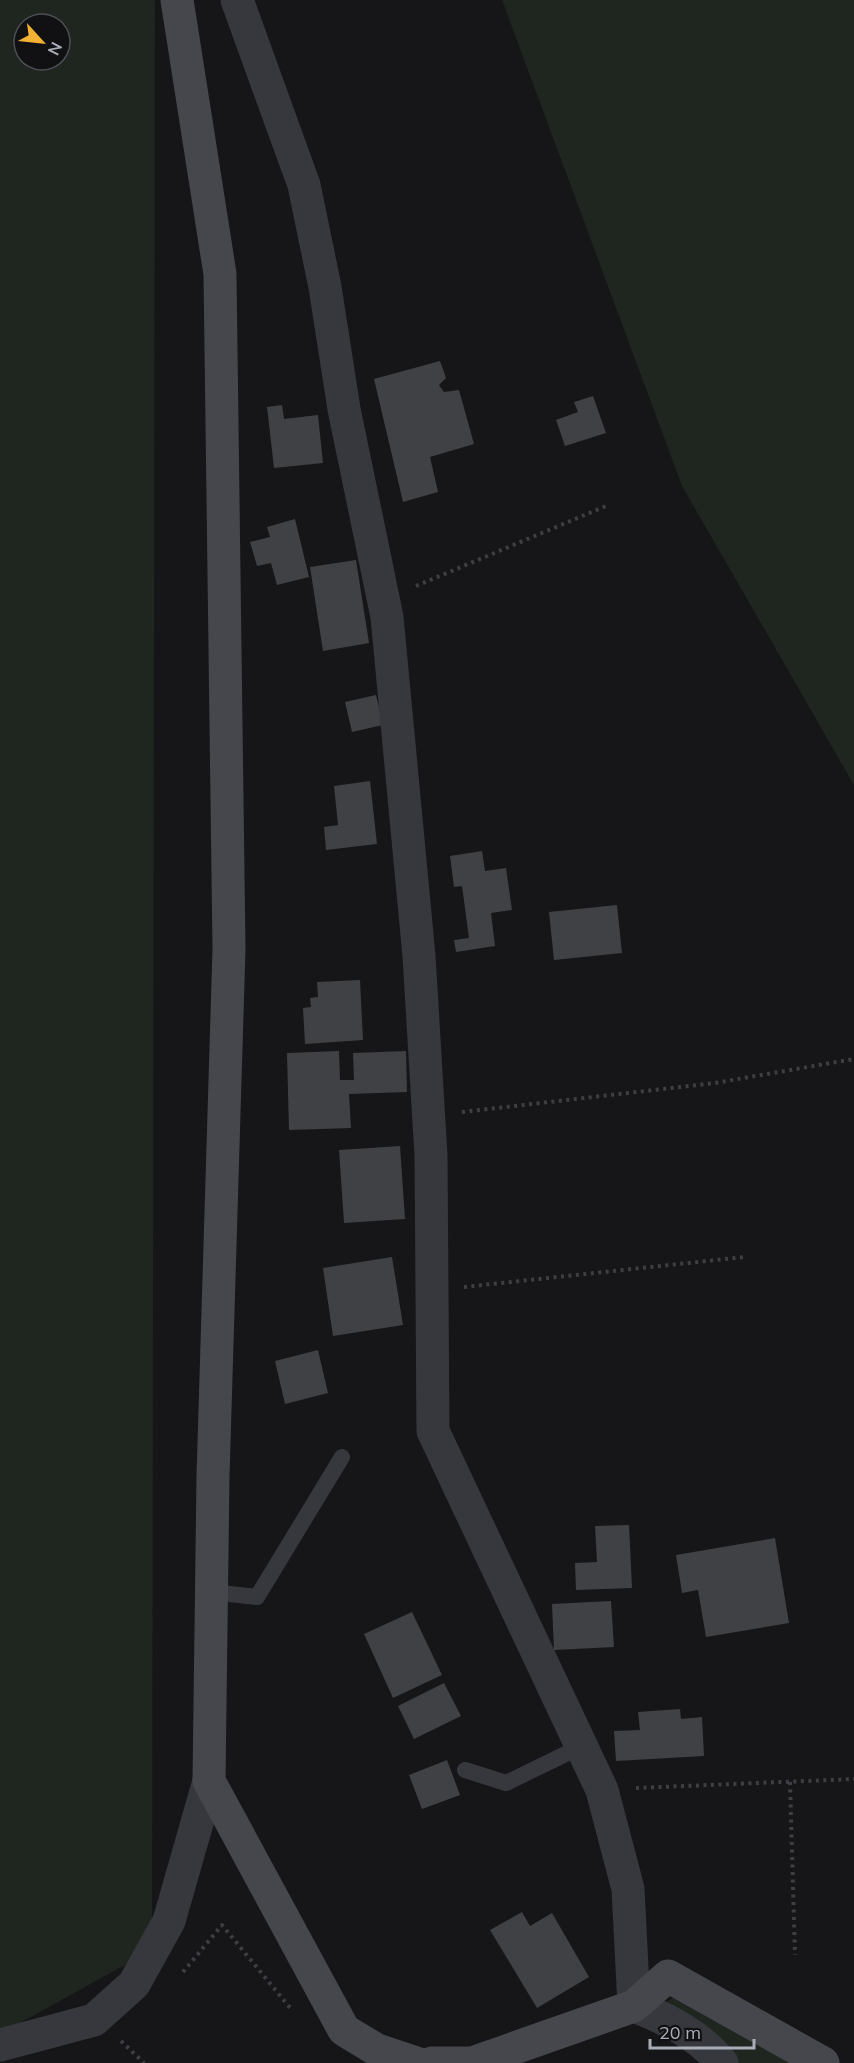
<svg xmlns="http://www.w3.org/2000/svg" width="854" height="2063" viewBox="0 0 854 2063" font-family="Mulish,sans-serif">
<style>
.green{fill:#1e261f;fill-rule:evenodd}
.building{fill:#404145}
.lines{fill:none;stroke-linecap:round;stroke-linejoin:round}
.path{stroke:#3d3f44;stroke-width:4;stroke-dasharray:3 4.5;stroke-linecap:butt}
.lane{stroke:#37383d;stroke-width:16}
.street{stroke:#37383d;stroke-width:33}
.secondary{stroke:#45474d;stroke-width:33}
</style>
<rect width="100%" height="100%" fill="#161618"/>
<!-- green -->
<path class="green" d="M0,0H155L152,1950L0,2034ZM24,24H60V60H24Z
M502,0H854V785L682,486Z
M690,1988L838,2063H705L650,2012Z"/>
<!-- building -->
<path class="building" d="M440,361L446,378L439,385L444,392L459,390L474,444L430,457L438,492L403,502L374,379Z
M593,396L606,433L565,446L556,420L578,412L574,402Z
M282,405L284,419L318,415L323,463L274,468L267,407Z
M295,519L309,577L277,585L271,563L257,566L250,542L270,537L267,527Z
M356,560L369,643L323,651L310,567Z
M376,695L383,725L352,732L345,702Z
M370,781L377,844L326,850L324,827L338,825L334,786Z
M482,851L485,871L506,868L512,910L491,913L495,946L456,952L454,940L469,938L462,886L454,887L450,856Z
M617,905L622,953L554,960L549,912Z
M360,980L363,1040L305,1044L303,1008L311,1007L310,998L318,997L317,982Z
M339,1051L340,1080H354L353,1053L406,1051L407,1092L349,1094L351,1128L289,1130L287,1053Z
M400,1146L405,1219L344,1223L339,1150Z
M392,1257L403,1325L333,1336L323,1268Z
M318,1350L328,1393L285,1404L275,1361Z
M629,1525L632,1588L576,1590L575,1563L597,1562L595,1526Z
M775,1538L789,1623L706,1637L698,1590L682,1593L676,1555Z
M611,1601L614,1647L554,1650L552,1604Z
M412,1612L442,1675L393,1698L364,1634Z
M444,1683L461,1716L414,1739L398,1706Z
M680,1709L681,1719L702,1717L704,1756L616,1761L614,1731L640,1730L638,1712Z
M447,1760L460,1795L422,1809L409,1775Z
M522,1912L530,1926L552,1913L589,1977L537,2008L490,1930Z"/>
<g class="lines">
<!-- path -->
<path class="path" d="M416,586L606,506
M462,1112L715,1083L854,1059
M464,1287L744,1257
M790,1782L795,1955
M636,1788L854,1779
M183,1972L222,1925L291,2009
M121,2041L144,2063"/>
<!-- lane -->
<path class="lane" d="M211,1592L257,1597L342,1457
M465,1770L506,1783L582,1746"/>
<!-- street -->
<path class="street" d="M237,0L304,185L325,287L344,409L387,617L419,956L431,1155L433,1431L602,1790L628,1889L634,2006C666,2018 700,2036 722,2063
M0,2045L94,2020L134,1984L169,1921L209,1781"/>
<!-- secondary -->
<path class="secondary" d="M177,0L220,274L229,949L213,1476L209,1781L344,2030L377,2050L416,2063
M432,2063H472L634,2006L668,1976L823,2063"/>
</g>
<!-- north arrow -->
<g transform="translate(42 42) rotate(117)"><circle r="28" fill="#111113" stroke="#4d4f55" stroke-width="1.5"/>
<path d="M0-4.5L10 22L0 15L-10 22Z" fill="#f2b134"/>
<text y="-9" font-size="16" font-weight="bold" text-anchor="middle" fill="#a8adb8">N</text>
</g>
<!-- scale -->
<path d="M650 2039v9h104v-9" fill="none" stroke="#a8adb8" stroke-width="3"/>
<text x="659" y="2039" font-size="18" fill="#a8adb8" stroke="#111113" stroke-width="4.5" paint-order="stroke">20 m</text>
</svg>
